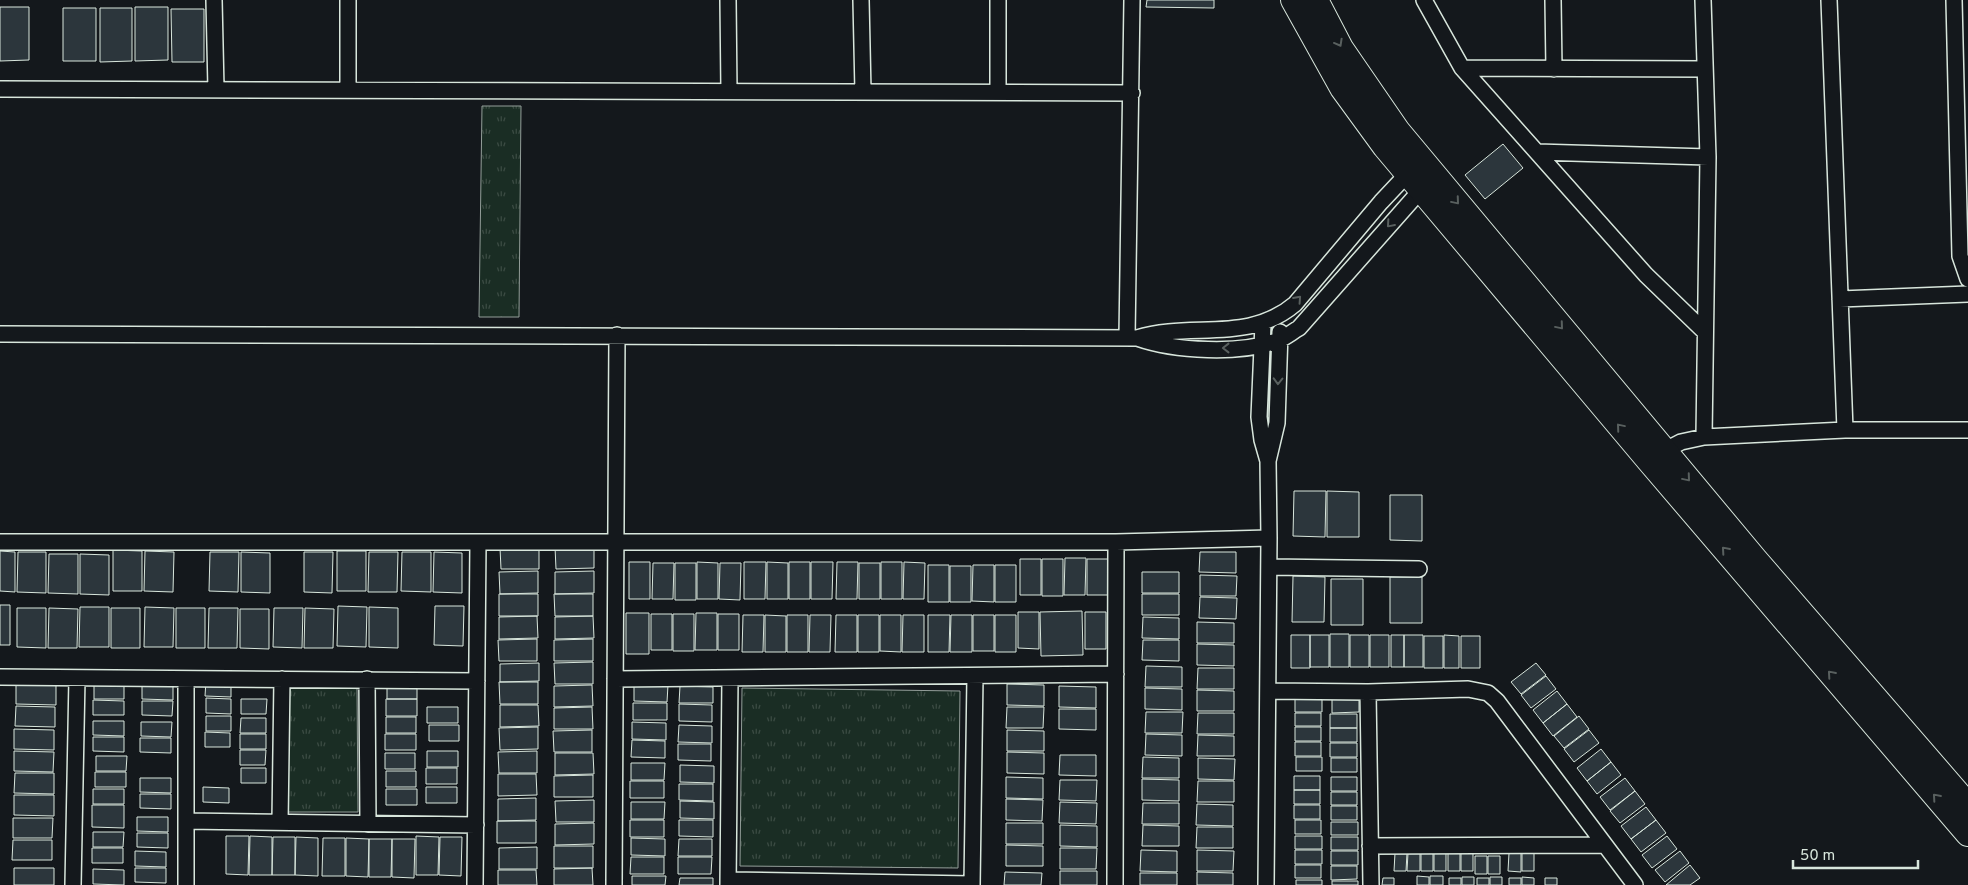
<svg xmlns="http://www.w3.org/2000/svg" width="1968" height="885" viewBox="0 0 1968 885" font-family="Overpass,sans-serif">
<style>
.park{fill:url(#park-tufts);stroke:#939e99}
.building{fill:#2c363c;stroke:#d8e6dc}
.lines{fill:none;stroke-linecap:round;stroke-linejoin:round}
.minor-casing{stroke:#d8e6dc;stroke-width:18}
.primary-casing{stroke:#d8e6dc;stroke-width:26}
.minor{stroke:#14181c;stroke-width:15}
.primary{stroke:#14181c;stroke-width:24}
.oneway{stroke:#59605f}
</style>
<defs>
<pattern id="park-tufts" width="24" height="20" patternUnits="userSpaceOnUse" patternTransform="scale(1.25)"><rect width="24" height="20" fill="#1a2d24"/><path d="M3 7l-1-3M5 7V3M7 7l1-3M15 17l-1-3M17 17v-4M19 17l1-3" fill="none" stroke="#3b4b43"/></pattern>
</defs>
<rect width="100%" height="100%" fill="#14181c"/>
<!-- park -->
<path class="park" d="M482,106H521L519,317H479Z
M357,687L358,812H288L287,688Z
M742,688L960,691L958,868L740,866Z"/>
<!-- building -->
<path class="building" d="M1147,0H1214V8L1146,7Z
M0,7H29V60L0,61Z
M135,7H168V60L135,61Z
M63,8H96V61H63Z
M100,8H132V61L100,62Z
M171,9H204V62H172Z
M1503,144L1523,168L1485,199L1465,175Z
M1294,491H1326L1325,537L1293,536Z
M1327,491L1359,492V537H1327Z
M1390,495H1422V541L1390,540Z
M539,547V569H501L500,548Z
M555,547H594V568L556,569Z
M113,550L142,551V591H113Z
M0,551L15,552V592L0,591Z
M145,551L174,552L173,592L144,591Z
M337,551H366V591H337Z
M18,552H46V593L17,592Z
M210,552H239L238,592L209,591Z
M241,552L270,553V593L241,592Z
M304,552H333L332,593L304,592Z
M369,552H398L397,592H368Z
M402,552H431V592L401,591Z
M434,552L462,553V593L433,592Z
M1200,552H1236V573L1199,572Z
M49,554H78V594L48,593Z
M80,554L109,555V595L80,594Z
M1065,558H1086L1085,595H1064Z
M1020,559H1041V595H1020Z
M1042,559H1063V596H1042Z
M1087,559H1108V595H1087Z
M629,562H650V599H629Z
M697,562L718,563V599H697Z
M744,562H766L765,599H744Z
M767,562L788,563V599H767Z
M789,562H810V599H789Z
M811,562H833L832,599H811Z
M837,562H858L857,599H836Z
M881,562H902V599H881Z
M904,562L925,563L924,599H903Z
M653,563H674L673,599H652Z
M675,563H696V600H675Z
M720,563H741L740,600L719,599Z
M859,563H880V599H859Z
M928,565H949V602H928Z
M973,565H994V602L972,601Z
M995,565H1016V602H995Z
M950,566H971V602H950Z
M538,571V593L500,594L499,572Z
M594,571V593L555,594V572Z
M1142,572H1179V593H1142Z
M1200,575L1237,576L1236,596H1200Z
M1293,576L1325,577L1324,622H1292Z
M1390,577H1422V623H1390Z
M1331,579H1363V625H1331Z
M499,594H538V616H499Z
M554,594H593V616H555Z
M1142,594H1179V615H1142Z
M1200,597L1237,598L1236,619L1199,618Z
M0,605H10V645H0Z
M338,606L367,607L366,647L337,646Z
M435,606H464L463,646L434,645Z
M80,607H109V647H79Z
M145,607L174,608L173,647H144Z
M369,607L398,608V648L369,647Z
M17,608H46V648L17,647Z
M49,608L78,609L77,648H48Z
M111,608H140V648H111Z
M176,608H205V648H176Z
M209,608H238L237,648H208Z
M274,608H303L302,648L273,647Z
M305,608L334,609L333,648H304Z
M240,609H269V649L240,648Z
M1082,611L1083,655L1041,656L1040,612Z
M1018,612H1039V649L1018,648Z
M1085,612H1106V649H1085Z
M626,613H649V654H626Z
M696,613H717V650H695Z
M651,614H672V650H651Z
M673,614H694V651H673Z
M718,614H739V650H718Z
M743,615H764L763,652H742Z
M765,615L786,616V652H765Z
M787,615H808V652H787Z
M810,615H831L830,652H809Z
M836,615H857V652H835Z
M858,615H879V652H858Z
M880,615H901V652L880,651Z
M903,615H924V652H902Z
M928,615H950L949,652H928Z
M951,615H972V652H950Z
M973,615H994V651H973Z
M995,615H1016V652H995Z
M537,616L538,638L499,639V617Z
M593,616L594,638L555,639V617Z
M1143,617L1179,618V639L1142,638Z
M1197,622L1234,623V643H1197Z
M1330,634H1349V667H1330Z
M1291,635H1310V668H1291Z
M1310,635H1329V667H1310Z
M1350,635H1369V667H1350Z
M1370,635H1389V667H1370Z
M1391,635H1404V667H1391Z
M1404,635H1423V667H1404Z
M1444,635L1459,636V668H1444Z
M1424,636H1443V668H1424Z
M1461,636H1480V668H1461Z
M537,639V661H499L498,640Z
M593,639V661H554V640Z
M1143,640H1179V661L1142,660Z
M1197,644L1234,645V666L1197,665Z
M593,662V684H555L554,663Z
M539,663V681L500,682V664Z
M1536,663L1546,675L1521,694L1511,682Z
M1146,666L1182,667V687H1145Z
M1198,668H1234V689H1197Z
M1546,676L1556,689L1531,708L1521,695Z
M206,681L231,682V697L205,696Z
M499,682H538V704H500Z
M387,683H417V699H387Z
M16,684L56,685V705L16,704Z
M94,684H124V699H94Z
M142,684L173,685V700L142,699Z
M1007,684L1044,685V706L1007,705Z
M592,685L593,706L554,707V686Z
M634,685H668L667,702L634,701Z
M680,686L713,687V703H679Z
M1059,686L1096,687V708L1059,707Z
M1145,688L1182,689V710L1145,709Z
M1197,690L1234,691V711H1197Z
M1557,691L1567,704L1543,723L1533,710Z
M206,698L231,699V714L206,713Z
M1295,698H1322V712H1295Z
M241,699H267L266,714H241Z
M386,699H417V716H386Z
M1332,699H1359V712L1332,713Z
M93,700L124,701V715H93Z
M142,701H173L172,716L142,715Z
M633,703H667V720H633Z
M679,704L712,705V722L679,721Z
M1567,704L1577,717L1553,736L1543,723Z
M500,705H538L539,726L500,727Z
M16,706L55,707V727L15,726Z
M427,707H458V723H427Z
M592,707L593,729H554V708Z
M1007,707H1044L1043,728H1006Z
M1059,709H1096V730L1059,729Z
M1146,712H1183L1182,733H1145Z
M1198,713H1234V734H1197Z
M1295,713H1321V726H1295Z
M1330,714H1357V728H1330Z
M206,716H231V731H206Z
M1579,716L1589,729L1564,748L1554,736Z
M386,717H416V733H386Z
M241,718H266V733H240Z
M93,721H124V736L93,735Z
M141,722H172L171,737L141,736Z
M632,722L666,723V740L632,739Z
M429,725H459V741H429Z
M679,725L712,726V743L678,742Z
M538,727V749L500,750L499,728Z
M1295,727H1321V741H1295Z
M1330,728H1357V742H1330Z
M14,729L54,730V750L14,749Z
M592,730V752H554L553,731Z
M1007,730L1044,731V751H1007Z
M1589,730L1599,743L1574,762L1564,749Z
M205,732L230,733V747H205Z
M240,734H266V749H240Z
M385,734H416V750H385Z
M1146,734L1182,735V756L1145,755Z
M1198,735L1234,736V756H1197Z
M93,737H124V752L93,751Z
M140,738H171V753L140,752Z
M632,740L665,741V758L631,757Z
M1295,742H1321V756H1295Z
M1330,743H1357V757H1330Z
M678,744H711V761L678,760Z
M1601,749L1611,762L1587,781L1577,768Z
M240,750H266L265,765H240Z
M14,751L54,752L53,772L14,771Z
M427,751H458V767H427Z
M537,751V773H499L498,752Z
M1007,752L1044,753V774L1007,773Z
M385,753H415V769H385Z
M555,753H593L594,774L555,775Z
M1060,755H1096V776L1059,775Z
M96,756H127L126,771H96Z
M1143,757L1179,758V778H1142Z
M1296,757H1322V771H1296Z
M1198,758L1235,759L1234,780L1198,779Z
M1331,758H1357V772H1331Z
M1611,762L1621,775L1597,794L1587,781Z
M631,763H665L664,780H631Z
M680,765L714,766V783L680,782Z
M241,768H266V783H241Z
M426,768H457V784H426Z
M386,771H416V787H386Z
M95,772H126V787H95Z
M15,773H54V794L14,793Z
M498,774H536L537,795L498,796Z
M593,775V797H554V776Z
M1294,776H1320V790H1294Z
M1006,777L1043,778V799L1006,798Z
M1331,777H1357V791H1331Z
M140,778H171V793L140,792Z
M1625,778L1635,791L1610,810L1600,797Z
M1142,779L1179,780V801L1142,800Z
M1060,780H1097L1096,801L1059,800Z
M630,781H664V798H630Z
M1198,781H1234V802H1197Z
M679,784H713V801L679,800Z
M203,787L229,788V803L203,802Z
M426,787H457V803H426Z
M93,789H124V804H93Z
M386,789H417V805H386Z
M1294,790H1320V804H1294Z
M1635,791L1645,804L1620,823L1610,811Z
M1331,792H1357V805H1331Z
M140,794H171V809L140,808Z
M14,795H54V816L14,815Z
M536,798V820L498,821V799Z
M1006,799L1043,800L1042,821L1006,820Z
M594,800V822H556L555,801Z
M680,801L714,802V819L680,818Z
M631,802H665L664,819H631Z
M1060,802L1097,803L1096,824L1059,823Z
M1143,803H1179V824H1142Z
M1197,804L1233,805V826L1196,825Z
M92,805H124V828L92,827Z
M1294,805H1320V819H1294Z
M1331,806H1357V820H1331Z
M1646,807L1656,820L1631,839L1621,826Z
M137,817H168V832L137,831Z
M13,818H53L52,838H13Z
M630,820H664V837H630Z
M679,820H713V837L679,836Z
M1295,820H1321V834H1295Z
M1656,820L1666,833L1641,852L1631,839Z
M497,821H536V843H497Z
M1331,822H1358V835H1331Z
M594,823V844L555,845V824Z
M1006,823H1043V844H1006Z
M1060,825L1097,826V847L1060,846Z
M1143,825L1179,826V846H1142Z
M1197,827H1233V848H1196Z
M93,832H124L123,847H93Z
M137,833H168V848L137,847Z
M226,836H249L248,875L226,874Z
M250,836L272,837V875H249Z
M416,836L439,837L438,875H416Z
M1295,836H1322V849H1295Z
M1667,836L1677,849L1652,868L1642,855Z
M273,837H295V875H272Z
M296,837L318,838V876L295,875Z
M440,837H462L461,876L439,875Z
M1331,837H1358V850H1331Z
M323,838H345V876H322Z
M346,838L369,839L368,877L346,876Z
M631,838L665,839V856L631,855Z
M369,839H392L391,877H369Z
M392,839H415L414,878L392,877Z
M679,839H712V856H678Z
M13,840H52V860H12Z
M1006,845L1043,846V866H1006Z
M554,846H593V868H554Z
M537,847V869H499V848Z
M92,848H123V863H92Z
M1060,848H1097L1096,869H1060Z
M1141,850L1177,851V872L1140,871Z
M1197,850L1234,851L1233,871H1197Z
M1295,850H1322V864H1295Z
M135,851L166,852V867L135,866Z
M1331,851H1358V865H1331Z
M1680,851L1689,863L1665,882L1655,870Z
M1395,853H1407L1406,871H1394Z
M1408,853H1420V871H1407Z
M1421,853H1433V871H1421Z
M1434,853H1446V871H1434Z
M1448,853H1460V871H1448Z
M1461,853H1473V871H1461Z
M1509,853H1521V872L1508,871Z
M1522,853H1534V871H1522Z
M1475,856H1487V874H1475Z
M1488,856H1500V874H1488Z
M631,857H664V874H630Z
M678,857H712L711,874H678Z
M1295,865H1321V878H1295Z
M1690,865L1700,878L1690,885H1666Z
M1331,866H1357V879L1331,880Z
M14,868H54V885H14Z
M135,868H166V883L135,882Z
M592,868L593,885H554V869Z
M93,869L124,870V885L93,884Z
M498,870H536L537,885H498Z
M1060,871H1097V885H1060Z
M1005,872L1042,873L1041,885H1004Z
M1197,872L1233,873V885H1197Z
M1140,873H1177V885H1140Z
M632,876H666L665,885H632Z
M1417,876L1429,877V885H1417Z
M1430,876H1443V885H1430Z
M1462,877H1474V885H1462Z
M1490,877H1502V885H1490Z
M1522,877L1534,878V885H1522Z
M680,878H713V885H679Z
M1383,878H1394V885H1382Z
M1449,878H1461V885H1449Z
M1477,878H1489V885H1477Z
M1509,878H1521V885H1509Z
M1545,878H1557V885H1545Z
M1296,880H1322V885H1296Z
M1332,881H1358V885H1332Z"/>
<g class="lines">
<defs>
<path id="minor" d="M214,0L216,89
M348,0V90
M728,0L729,91
M861,0L863,92
M998,0V92
M1424,0L1462,68L1646,275L1705,332
M1553,0L1554,69
M1703,0L1708,157L1704,437
M1829,0L1845,430
M1954,0L1960,256L1968,279
M1462,68L1705,69
M0,89L1132,93
M1537,152L1708,157
M1840,299L1968,294
M1263,324L1259,417L1262,440L1268,461L1269,538L1266,885
M0,334L1137,338C1191,321 1248,344 1295,304L1381,202L1413,168
M1127,337L1132,0
M1137,338C1174,351 1241,355 1279,340C1286,337 1292,332 1299,328L1427,183
M1658,454L1681,442L1704,437L1845,430H1968
M1268,461L1277,423L1280,332
M0,542H1116L1269,538
M1269,567L1419,569
M0,677L477,681
M186,679V885
M367,679L368,824
M615,679L1116,674
M1268,691L1368,692L1468,689L1488,693L1497,701L1635,885
M1368,692L1371,885
M186,821L476,825
M280,822L282,679
M1370,846L1604,845
M728,880L972,884
M73,885L77,678
M475,885L478,542
M614,885L617,335
M728,885L730,678
M972,885L975,676
M1115,885L1116,542"/>
<path id="primary" d="M1293,0L1342,88L1385,147L1649,461L1968,834
M1316,0L1341,48L1398,131L1755,559L1968,805"/>
</defs>
<!-- minor casing -->
<use href="#minor" class="minor-casing"/>
<!-- primary casing -->
<use href="#primary" class="primary-casing"/>
<!-- minor -->
<use href="#minor" class="minor"/>
<!-- primary -->
<use href="#primary" class="primary"/>
</g>
<!-- one-way arrows -->
<defs><path id="oneway-chevron" d="M-2-3.5L2.5 0L-2 3.5" fill="none" stroke-width="1.6" stroke-linecap="round" stroke-linejoin="round" transform="scale(1.25)"/></defs>
<g class="oneway">
<use href="#oneway-chevron" transform="translate(1339 43) rotate(61)"/>
<use href="#oneway-chevron" transform="translate(1456 201) rotate(50)"/>
<use href="#oneway-chevron" transform="translate(1390 224) rotate(131)"/>
<use href="#oneway-chevron" transform="translate(1298 299) rotate(-48)"/>
<use href="#oneway-chevron" transform="translate(1560 326) rotate(50)"/>
<use href="#oneway-chevron" transform="translate(1226 348) rotate(-180)"/>
<use href="#oneway-chevron" transform="translate(1278 381) rotate(91)"/>
<use href="#oneway-chevron" transform="translate(1620 427) rotate(-130)"/>
<use href="#oneway-chevron" transform="translate(1687 478) rotate(50)"/>
<use href="#oneway-chevron" transform="translate(1725 550) rotate(-131)"/>
<use href="#oneway-chevron" transform="translate(1831 674) rotate(-131)"/>
<use href="#oneway-chevron" transform="translate(1936 797) rotate(-131)"/>
</g>
<!-- scale -->
<path d="M1793 860v8h125v-8" fill="none" stroke="#d8e6dc" stroke-width="2.5"/>
<text x="1800" y="860" font-size="15" fill="#d8e6dc" stroke="#14181c" stroke-width="4" paint-order="stroke">50 m</text>
</svg>
